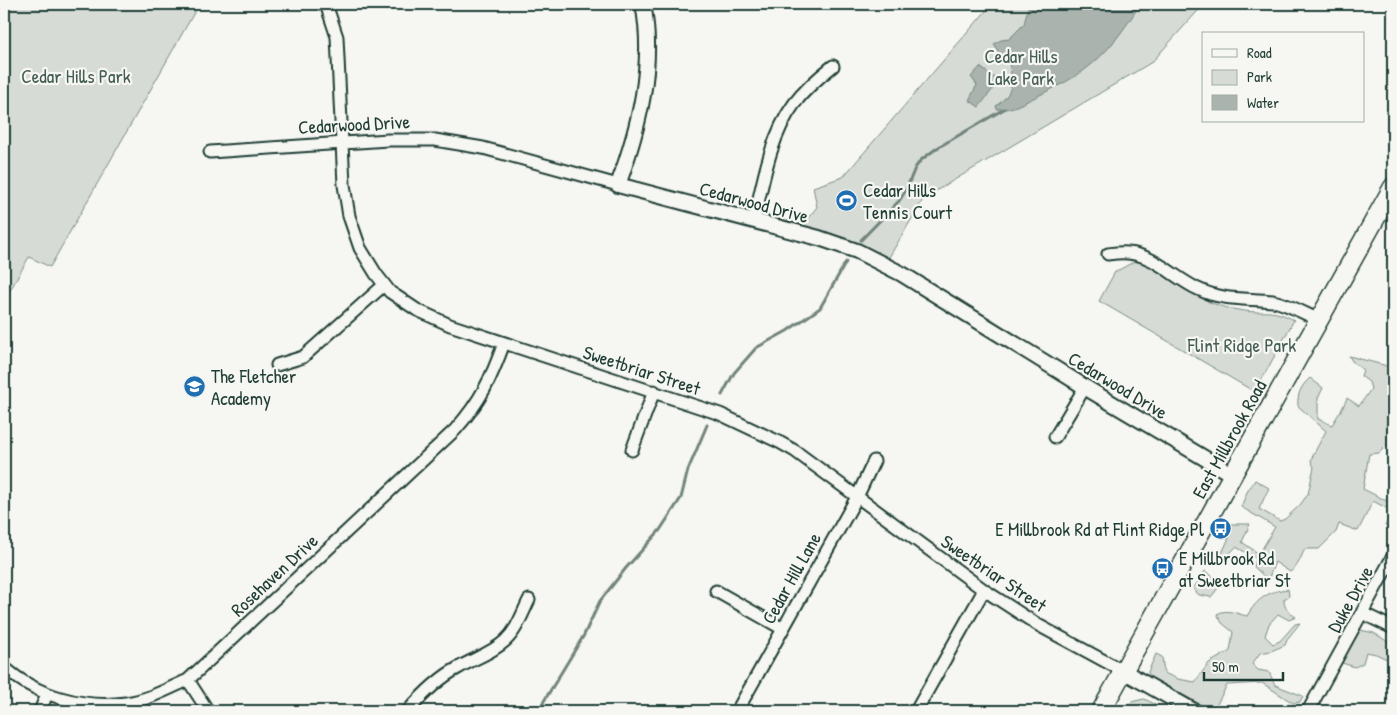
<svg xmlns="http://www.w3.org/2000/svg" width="1397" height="715" viewBox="0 0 1397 715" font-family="'Patrick Hand',sans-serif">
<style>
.green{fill:#d6dbd6;stroke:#7a8c85}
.water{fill:#aab3ae;stroke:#72847d}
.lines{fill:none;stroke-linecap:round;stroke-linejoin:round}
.stream{stroke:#72847d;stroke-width:3}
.minor-casing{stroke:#1f3d34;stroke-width:15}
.tertiary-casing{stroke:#1f3d34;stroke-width:18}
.primary-casing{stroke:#1f3d34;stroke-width:21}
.minor{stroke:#f6f6f2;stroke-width:11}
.tertiary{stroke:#f6f6f2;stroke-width:14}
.primary{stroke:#f6f6f2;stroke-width:18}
.labels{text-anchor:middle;stroke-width:4.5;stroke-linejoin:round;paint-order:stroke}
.park-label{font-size:19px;fill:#445d54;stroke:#f6f6f2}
.street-label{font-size:19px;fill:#1f3d34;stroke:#f6f6f2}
.poi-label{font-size:19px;fill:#1f3d34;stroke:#f6f6f2;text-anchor:start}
</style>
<rect width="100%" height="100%" fill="#f6f6f2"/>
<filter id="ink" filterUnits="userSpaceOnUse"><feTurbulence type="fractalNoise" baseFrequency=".02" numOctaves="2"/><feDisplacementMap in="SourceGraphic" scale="10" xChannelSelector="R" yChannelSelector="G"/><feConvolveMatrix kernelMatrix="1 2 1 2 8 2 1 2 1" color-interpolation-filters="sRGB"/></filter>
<g filter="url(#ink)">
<!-- green -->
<path class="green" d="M4,4H199L50,267L29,257L4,301Z
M992,4H1204L1152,62L924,198L888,259L849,240L798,230L817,207L813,187L843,177Z
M1139,259L1209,302C1224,308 1240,311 1256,312C1264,312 1271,311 1280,314C1285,315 1289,318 1294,320L1255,392L1099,301L1115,272Z
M1349,356L1391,367L1393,364V402L1389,405L1391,416L1393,418V439L1379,453L1369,454L1363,489L1393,504V523L1389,527L1385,526L1392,511L1373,501L1358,531L1339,524L1336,532L1319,549H1305C1300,558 1299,566 1290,572L1275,562L1268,580L1254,567L1256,558L1236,547L1225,558L1222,553L1229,538L1221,537L1231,524H1250L1242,542L1259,554L1275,527L1241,507L1247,492L1255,480L1269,488L1259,509L1280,521L1285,519L1300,505L1308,494L1314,467L1311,461L1313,455L1326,431L1298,406C1297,394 1301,386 1310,378L1323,388L1318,398V419L1332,425L1343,407L1347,398L1359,406L1371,389L1369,382L1361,376L1363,370L1352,361Z
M1205,571L1215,578H1226L1211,597L1199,595L1193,589Z
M1288,589L1289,596L1284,599C1284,609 1289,612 1296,617L1289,620L1278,614L1269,624L1265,636L1273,644L1280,641L1295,624L1300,623L1288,638L1285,645L1271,651L1260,653L1252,664L1258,670L1269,672L1275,685L1303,696L1300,702L1293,703L1262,683L1227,685L1216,706L1211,710L1150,677L1148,672L1156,654L1162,657L1164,673L1178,679L1195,682L1209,663L1230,651L1233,632L1222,623L1217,614C1227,608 1237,614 1247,616C1257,599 1268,591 1288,589Z
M1360,630L1374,633L1393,645V662L1376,654L1366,652L1363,663L1355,667L1342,663L1354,638Z
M1144,699L1164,708L1167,711H1123L1131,702Z"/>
<!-- water -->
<path class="water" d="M1029,4H1140C1123,32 1103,60 1074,77C1063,84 1051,89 1040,95C1026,101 1012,111 997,109L996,106C1013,93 1014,83 1009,64L1003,60L994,44L1001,40L1009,39L1024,24Z
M980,67L999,81L979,107L969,100L977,85L971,77Z"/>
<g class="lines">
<!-- stream -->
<path class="stream" d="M861,240L899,201L906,190L915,168L921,160L937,148L1004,109
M722,395L734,373L756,348L787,331L820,308L846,262
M540,711L544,701L584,635L600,601L626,568L660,530L681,498L688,470L707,425"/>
<defs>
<path id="minor" d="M326,4L337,37L344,185L349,216L360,248L376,274L390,292L417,310L450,325L720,414L779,442L795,451L984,590L1038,625L1123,671
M210,152L388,140H435L483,148L618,185
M754,221C763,182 770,137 794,104C805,89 819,77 833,66
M1108,254C1115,253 1121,252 1128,253C1155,255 1174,278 1198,289C1222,301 1248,298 1273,301C1289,304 1305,314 1319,320
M277,365L303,357L384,285
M1055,437L1085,387
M632,450L654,391
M716,591L783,629
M1362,613L1393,628
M4,667C36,696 84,709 126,703C148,700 168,689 188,680L455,430C481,401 491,379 504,343
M188,680L208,711
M40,711L47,694
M408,711C422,695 439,678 458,668C473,659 492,653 505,641C517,630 522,614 529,600
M737,711L857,497L874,461
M916,711L984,590
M1308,711L1393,556"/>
<path id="tertiary" d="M643,4C655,65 639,127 618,185L819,238L857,251L902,274L1093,392L1233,475
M1123,671L1194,711"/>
<path id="primary" d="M1101,711L1393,187"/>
</defs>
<!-- minor casing -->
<use href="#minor" class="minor-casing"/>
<!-- tertiary casing -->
<use href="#tertiary" class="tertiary-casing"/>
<!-- primary casing -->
<use href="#primary" class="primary-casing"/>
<!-- minor -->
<use href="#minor" class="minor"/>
<!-- tertiary -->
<use href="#tertiary" class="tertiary"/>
<!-- primary -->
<use href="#primary" class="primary"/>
</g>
</g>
<!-- icons -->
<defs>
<symbol id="stadium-disc" viewBox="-11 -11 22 22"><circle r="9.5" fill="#1f6fb2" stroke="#f6f6f2"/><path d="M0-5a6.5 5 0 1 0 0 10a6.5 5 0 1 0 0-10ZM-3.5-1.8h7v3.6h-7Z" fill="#fff"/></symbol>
<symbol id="school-disc" viewBox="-11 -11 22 22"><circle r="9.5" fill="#1f6fb2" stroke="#f6f6f2"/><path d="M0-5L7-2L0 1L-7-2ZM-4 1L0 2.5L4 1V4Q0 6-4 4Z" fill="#fff"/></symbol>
<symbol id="bus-disc" viewBox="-11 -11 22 22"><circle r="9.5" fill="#1f6fb2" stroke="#f6f6f2"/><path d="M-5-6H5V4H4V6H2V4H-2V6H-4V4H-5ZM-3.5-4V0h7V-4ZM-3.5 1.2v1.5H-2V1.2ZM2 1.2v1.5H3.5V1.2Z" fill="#fff"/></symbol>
</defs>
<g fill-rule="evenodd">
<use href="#stadium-disc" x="834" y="188" width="25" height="25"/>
<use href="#school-disc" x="182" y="374" width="25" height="25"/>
<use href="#bus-disc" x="1208" y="516" width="25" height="25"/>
<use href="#bus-disc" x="1150" y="556" width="25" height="25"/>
</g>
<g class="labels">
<!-- park labels -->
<g class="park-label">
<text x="1021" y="63">Cedar Hills<tspan x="1021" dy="22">Lake Park</tspan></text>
<text x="76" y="83">Cedar Hills Park</text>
<text x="1242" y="352">Flint Ridge Park</text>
</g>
<!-- street labels -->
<g class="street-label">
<text transform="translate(354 124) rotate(-3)" y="7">Cedarwood Drive</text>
<text transform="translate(754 202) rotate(15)" y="7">Cedarwood Drive</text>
<text transform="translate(642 370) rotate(18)" y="7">Sweetbriar Street</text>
<text transform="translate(1118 385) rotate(31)" y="7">Cedarwood Drive</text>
<text transform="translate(1229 439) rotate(-61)" y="7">East Millbrook Road</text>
<text transform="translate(994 573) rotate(34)" y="7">Sweetbriar Street</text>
<text transform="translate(274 575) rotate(-43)" y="7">Rosehaven Drive</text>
<text transform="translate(791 578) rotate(-61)" y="7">Cedar Hill Lane</text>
<text transform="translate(1350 599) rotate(-61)" y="7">Duke Drive</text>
</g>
<!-- poi labels -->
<g class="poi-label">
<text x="863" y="197">Cedar Hills<tspan x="863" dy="22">Tennis Court</tspan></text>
<text x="211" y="383">The Fletcher<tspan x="211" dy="22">Academy</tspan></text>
<text x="1204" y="536" text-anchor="end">E Millbrook Rd at Flint Ridge Pl</text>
<text x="1179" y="565">E Millbrook Rd<tspan x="1179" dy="22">at Sweetbriar St</tspan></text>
</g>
</g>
<!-- margin -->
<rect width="1397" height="715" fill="none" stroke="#f6f6f2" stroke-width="20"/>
<rect x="10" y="10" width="1377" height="695" fill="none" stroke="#1f3d34" stroke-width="2" filter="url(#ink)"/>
<!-- legend -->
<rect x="1202" y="32" width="162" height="90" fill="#f6f6f2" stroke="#a0aca6"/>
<rect x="1212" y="49" width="25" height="8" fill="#f6f6f2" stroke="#a0aca6"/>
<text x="1247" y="58" font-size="15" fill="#1f3d34">Road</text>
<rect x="1212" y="70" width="25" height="15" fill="#d6dbd6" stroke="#a0aca6"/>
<text x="1247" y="82" font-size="15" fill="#1f3d34">Park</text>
<rect x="1212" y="95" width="25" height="15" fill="#aab3ae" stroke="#a0aca6"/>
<text x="1247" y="108" font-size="15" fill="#1f3d34">Water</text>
<!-- scale -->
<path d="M1204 672v8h79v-8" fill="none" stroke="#1f3d34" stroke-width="2.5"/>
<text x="1212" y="672" font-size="15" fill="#1f3d34" stroke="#f6f6f2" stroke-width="4" paint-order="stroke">50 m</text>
</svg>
